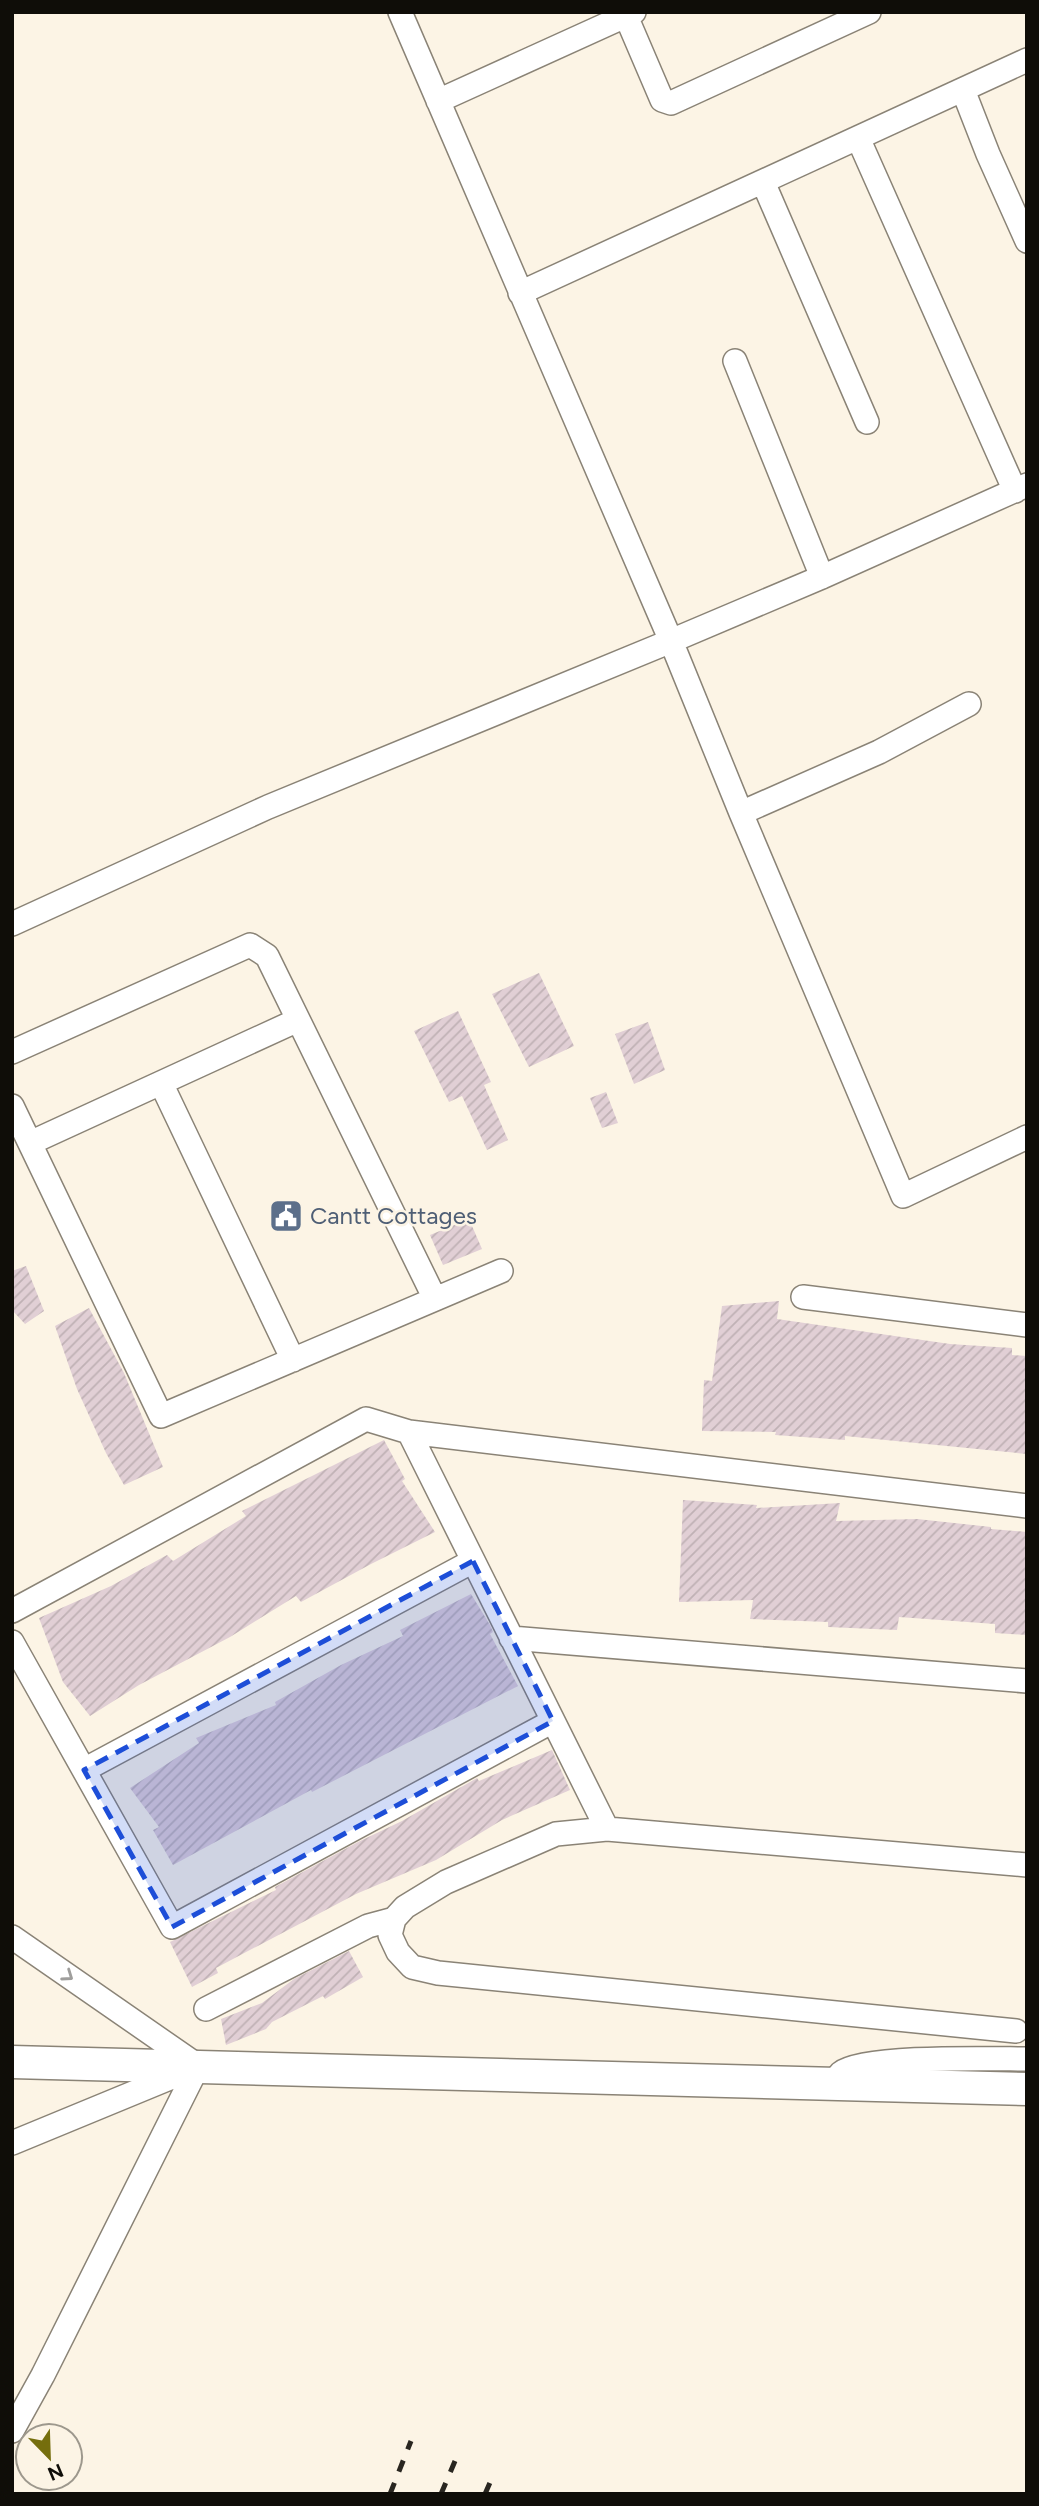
<svg xmlns="http://www.w3.org/2000/svg" width="1039" height="2506" viewBox="0 0 1039 2506" font-family="Figtree,sans-serif">
<style>
.building{fill:url(#building-hatch)}
.lines{fill:none;stroke-linecap:round;stroke-linejoin:round}
.street-casing{stroke:#8a8376;stroke-width:26}
.secondary-casing{stroke:#8a8376;stroke-width:35}
.street{stroke:#fff;stroke-width:23}
.secondary{stroke:#fff;stroke-width:32}
.rail{stroke:#292620;stroke-width:5;stroke-dasharray:12 12;stroke-linecap:butt}
.oneway{stroke:#9f9e9c}
.marked{fill:#1d4ed8;fill-opacity:0.2;stroke:#1d4ed8;stroke-width:5;stroke-dasharray:14 9;stroke-linejoin:round}
.labels{text-anchor:middle;stroke-width:5;stroke-linejoin:round;paint-order:stroke}
.service-label{font-size:24px;fill:#4e5e75;stroke:#fcf4e5;text-anchor:start}
</style>
<defs>
<pattern id="building-hatch" width="6" height="6" patternUnits="userSpaceOnUse" patternTransform="scale(1.75)"><rect width="6" height="6" fill="#e1cfd5"/><path d="M-1 1l2-2M0 6l6-6M5 7l2-2" fill="none" stroke="#c0b1b5"/></pattern>
</defs>
<rect width="100%" height="100%" fill="#fcf4e5"/>
<!-- building -->
<path class="building" d="M539,973L574,1046L529,1067L492,994Z
M458,1011L491,1082L484,1085L508,1140L487,1150L462,1096L449,1102L414,1031Z
M648,1022L665,1070L634,1084L615,1034Z
M606,1092L618,1123L602,1128L590,1098Z
M469,1219L482,1249L443,1265L430,1235Z
M26,1266L44,1311L25,1324L12,1310V1271Z
M779,1301L777,1319L950,1344L1012,1348V1355L1027,1356V1454L845,1436V1440L775,1435L776,1432L702,1431L704,1380L712,1381L722,1306Z
M89,1308L124,1373L163,1467L124,1485L106,1453L77,1389L55,1326Z
M384,1440L405,1479L402,1481L435,1532L371,1564L301,1602L296,1596L230,1637L139,1685L90,1716L63,1682L39,1618L111,1586L167,1555L173,1561L246,1516L242,1511Z
M683,1500L757,1505L756,1508L840,1503L836,1521L917,1519L991,1527V1529L1027,1532V1635L995,1633V1624L899,1617L897,1630L828,1627V1622L750,1619L753,1600L679,1602Z
M471,1594L490,1625L493,1632L490,1634L518,1686L312,1792L311,1790L173,1865L153,1830L159,1827L130,1788L199,1743L196,1738L276,1705L275,1702L341,1665L403,1636L400,1630Z
M552,1750L570,1790L502,1820L436,1860L356,1894L216,1968L218,1973L192,1987L170,1942L276,1890L275,1887L358,1842L402,1821L477,1778L479,1781Z
M349,1951L363,1977L325,1999L323,1996L272,2022L266,2029L226,2045L221,2019L262,2003L294,1979Z"/>
<g class="lines">
<defs>
<path id="street" d="M400,12L671,641L741,813L903,1196L1027,1137
M626,16L662,100L671,103L869,12
M963,90L988,154L1027,241
M438,101L634,12
M858,138L1015,491
M763,182L867,422
M520,293L1027,60
M735,361L822,577
M741,813L879,752L969,704
M12,924L268,807L671,641L822,577L1027,485
M12,1052L250,945L267,956L435,1299
M161,1083L293,1360
M12,1106L161,1416L501,1271
M30,1143L298,1020
M803,1297L1027,1325
M409,1432L607,1829L1027,1865
M12,1611L366,1419L409,1432L1027,1506
M511,1638L1027,1681
M12,1642L172,1927L553,1721
M84,1770L473,1561
M607,1829L556,1834L446,1882L405,1907L394,1919L390,1935L398,1952L412,1967L438,1973L1016,2031
M12,1937L198,2066
M206,2009L368,1926L394,1919
M837,2083C838,2078 837,2077 841,2073C863,2055 993,2059 1027,2059
M12,2143L189,2070
M12,2431L43,2375L198,2066"/>
<path id="secondary" d="M12,2062L1027,2089"/>
</defs>
<!-- street casing -->
<use href="#street" class="street-casing"/>
<!-- secondary casing -->
<use href="#secondary" class="secondary-casing"/>
<!-- street -->
<use href="#street" class="street"/>
<!-- secondary -->
<use href="#secondary" class="secondary"/>
<!-- rail -->
<path class="rail" d="M390,2494L411,2441
M441,2494L455,2461
M485,2494L492,2478"/>
</g>
<!-- one-way arrows -->
<defs><path id="oneway-chevron" d="M-2-3.5L2.5 0L-2 3.5" fill="none" stroke-width="1.6" stroke-linecap="round" stroke-linejoin="round" transform="scale(1.75)"/></defs>
<use class="oneway" href="#oneway-chevron" transform="translate(68 1976) rotate(35)"/>
<!-- marked area -->
<path class="marked" d="M473,1561L553,1721L172,1927L84,1770Z"/>
<!-- icons -->
<defs>
<symbol id="civic-square" viewBox="-11 -11 22 22"><rect x="-9" y="-9" width="18" height="18" rx="4" fill="#5c6f8a" stroke="#fcf4e5"/><path d="M-.6-6.5H3V-4.5H.6V-3L4-1V1h2V6H-6V1h2V-1L-.6-3ZM-1.2 2.5V6h2.4V2.5Z" fill="#fff"/></symbol>
</defs>
<g fill-rule="evenodd">
<use href="#civic-square" x="267" y="1197" width="38" height="38"/>
</g>
<g class="labels">
<!-- service labels -->
<g class="service-label">
<text x="310" y="1224">Cantt Cottages</text>
</g>
</g>
<!-- border -->
<rect width="1039" height="2506" fill="none" stroke="#0f0d08" stroke-width="28"/>
<!-- north arrow -->
<g transform="translate(49 2457) rotate(157)"><circle r="33" fill="#fcf4e5" stroke="#9d988d" stroke-width="2"/>
<path d="M0-5L12 26L0 18L-12 26Z" fill="#756e0d"/>
<text y="-10" font-size="19" font-weight="bold" text-anchor="middle" fill="#0f0d08">N</text>
</g>
</svg>
